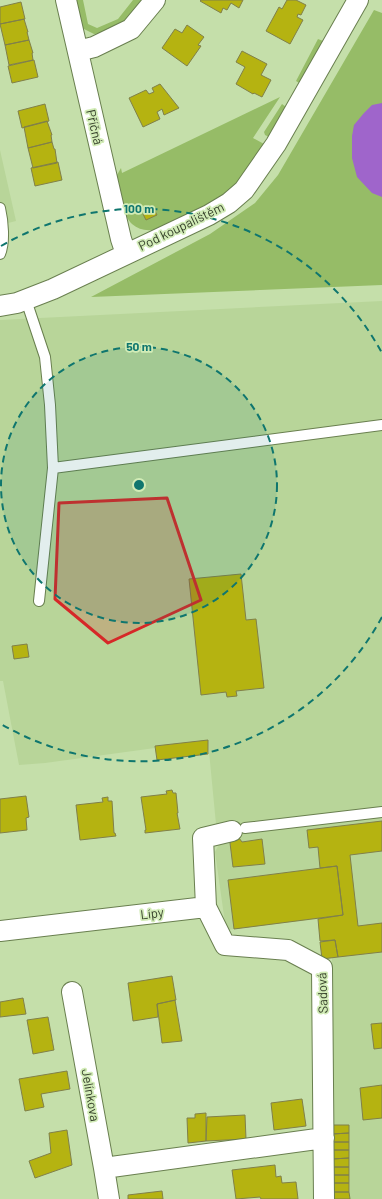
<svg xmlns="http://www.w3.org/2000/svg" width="382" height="1199" viewBox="0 0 382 1199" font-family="Barlow,sans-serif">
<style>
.built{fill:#b8d599}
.green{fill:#96bc67}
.water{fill:#9f65cb}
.building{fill:#b5b311;stroke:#80804a}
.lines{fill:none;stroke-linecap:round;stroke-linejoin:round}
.service-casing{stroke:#697f4f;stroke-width:12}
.minor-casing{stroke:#697f4f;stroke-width:22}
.service{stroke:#fff;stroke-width:10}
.minor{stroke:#fff;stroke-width:20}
.marked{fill:#d62828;fill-opacity:0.2;stroke:#d62828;stroke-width:3;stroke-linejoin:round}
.ring{fill:none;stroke:#0f766e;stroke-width:2;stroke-dasharray:7 5}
.labels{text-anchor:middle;stroke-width:3.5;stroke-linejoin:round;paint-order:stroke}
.street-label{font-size:13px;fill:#36412b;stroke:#d2ecb7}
.centre{fill:#0f766e;stroke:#d2ecb7;stroke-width:2}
.ring-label{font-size:12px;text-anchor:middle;font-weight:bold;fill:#0f766e;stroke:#d2ecb7;stroke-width:3.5;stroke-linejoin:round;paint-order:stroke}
</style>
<rect width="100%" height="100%" fill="#c5dfaa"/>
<!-- built -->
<path class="built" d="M0,150L16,221L0,225Z
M382,301V1199H350L349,1125H332V958L322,959L318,919L226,930L215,852L217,848L219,845L230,843L233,839L230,823L216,824L208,741L155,746V748L45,763L19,765L3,681H0V320Z"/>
<!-- green -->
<path class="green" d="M76,0H83L88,24L97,28L118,19L133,0H146L124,24L105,33L94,34L82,28Z
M374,10L382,13V285L91,297L210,234L255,203L278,175Z
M318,39L323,41L301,84L296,81Z
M280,97L253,138L264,144C256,156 249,170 240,180C224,197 203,206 183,217C173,222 163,229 152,230C145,231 138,229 132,224C122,215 120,188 117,175L121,168L122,173Z
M282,104L286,107V109L269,137L265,135L264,132Z"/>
<!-- water -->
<path class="water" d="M382,103V197L372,193L357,177L352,158V136L354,125L364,113L372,105Z"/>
<!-- building -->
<path class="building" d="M201,0H243L239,8L231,3L227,10L223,8L221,13L200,1Z
M287,0H296L306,5L301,15L298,14L297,17L303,20L290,44L266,31L279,7L282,9Z
M21,2L25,19L0,24V7Z
M24,19L28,32H27L29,40L5,45L0,24Z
M187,25L204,37L198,45L201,46L187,66L162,48L175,29L182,33Z
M29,40L33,53H32L33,60L9,65L5,45Z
M242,51L267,64L261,75L271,80L262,97L254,93L253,94L236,84L245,67L236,62Z
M34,60L38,77L12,83L8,66Z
M160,84L179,108L164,115L162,109L157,112L160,119L143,127L129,98L146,90L149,94L154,92L152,88Z
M45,104L49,121L22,128L18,111Z
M47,121L52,135H51L52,142L28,148L24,127Z
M52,142L54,149H55L57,163L33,168L28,148Z
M58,162L62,180L35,186L31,168Z
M154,209L157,215L146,220L143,214Z
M241,574L246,620L256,619L264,688L236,691L237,696L227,697L226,692L201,695L189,579Z
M27,644L29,657L14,659L12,646Z
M208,740V754L157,760L155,746Z
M172,790L173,793H176L178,813H177L180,829L145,833V830H146L141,797L167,794L166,791Z
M26,796L29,817L26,818L27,830L0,833V799Z
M108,797V801H112L114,833H115L116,836L80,840L76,805L103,802L102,798Z
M382,821V851L350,855L358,926L382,923V952L338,957L335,940L320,941L318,919L343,915L337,866L320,868L318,847L309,848L307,830Z
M239,838L242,842L262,839L265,864L233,867L230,843L233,839Z
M337,866L343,915L234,929L228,880Z
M335,940L338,957L322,959L320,942Z
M172,976L176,1000L157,1004L158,1017L133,1021L128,983Z
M23,998L26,1014L0,1017V1002Z
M175,1000L182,1041L162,1043L157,1004Z
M48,1017L54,1050L33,1054L27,1020Z
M382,1023V1048L374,1049L371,1024Z
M67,1071L70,1089L41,1094L44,1107L25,1111L19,1079Z
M382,1085V1118L363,1120L360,1088Z
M302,1099L306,1126L274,1130L271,1103Z
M206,1113V1141L188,1143L187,1118H195V1114Z
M245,1115L246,1139L206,1141L207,1117Z
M332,1125H349V1133L332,1134Z
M67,1130L72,1165L35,1178L29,1161L51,1153L49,1133Z
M349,1133V1142H332V1134Z
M332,1142H349V1150H333Z
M333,1150H349V1158L332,1159Z
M349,1158V1167H333L332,1159Z
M275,1165L276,1177L281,1176L282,1183L296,1182L298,1199H261L260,1197L236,1199L232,1170Z
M333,1167H349V1175H333Z
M333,1175H349V1183H333Z
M333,1183H349V1192H333Z
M162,1191L163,1199H128V1195Z
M333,1192H349L350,1199H333Z"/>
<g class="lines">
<defs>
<path id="service" d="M0,208C3,221 5,242 0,254
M26,300L45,357L50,405L53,468L39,601
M53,468L382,425
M245,828L382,812"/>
<path id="minor" d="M66,0L121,239L126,254
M78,51L94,47L131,29L155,0
M0,306L17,303L53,289L209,215L229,203L244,190L276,144L358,0
M232,831L203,838L206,907L225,945L288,950L322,968L324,1199
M0,931L206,907
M72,992L104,1168L109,1199
M104,1168L324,1138"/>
</defs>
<!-- service casing -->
<use href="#service" class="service-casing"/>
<!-- minor casing -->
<use href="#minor" class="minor-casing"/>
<!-- service -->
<use href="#service" class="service"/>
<!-- minor -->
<use href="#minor" class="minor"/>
</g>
<!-- marked area -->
<path class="marked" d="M167,498L201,600L108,643L55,599L59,503Z"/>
<!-- distance rings -->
<circle cx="139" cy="485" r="138" fill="#0f766e" fill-opacity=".12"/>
<g class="ring">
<circle cx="139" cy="485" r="138"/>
<path d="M382 617A276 276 0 0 1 1 724M1 246A276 276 0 0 1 382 353"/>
</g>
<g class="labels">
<!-- street labels -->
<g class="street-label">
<text transform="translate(95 127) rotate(77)" y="5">Příčná</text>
<text transform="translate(181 226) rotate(-26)" y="5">Pod koupalištěm</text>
<text transform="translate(152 913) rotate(-7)" y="5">Lípy</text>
<text transform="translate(322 993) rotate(-92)" y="5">Sadová</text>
<text transform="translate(91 1095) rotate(80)" y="5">Jelínkova</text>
</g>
</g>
<circle cx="139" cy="485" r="6" class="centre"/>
<g class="ring-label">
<text x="139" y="213">100 m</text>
<text x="139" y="351">50 m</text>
</g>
</svg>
